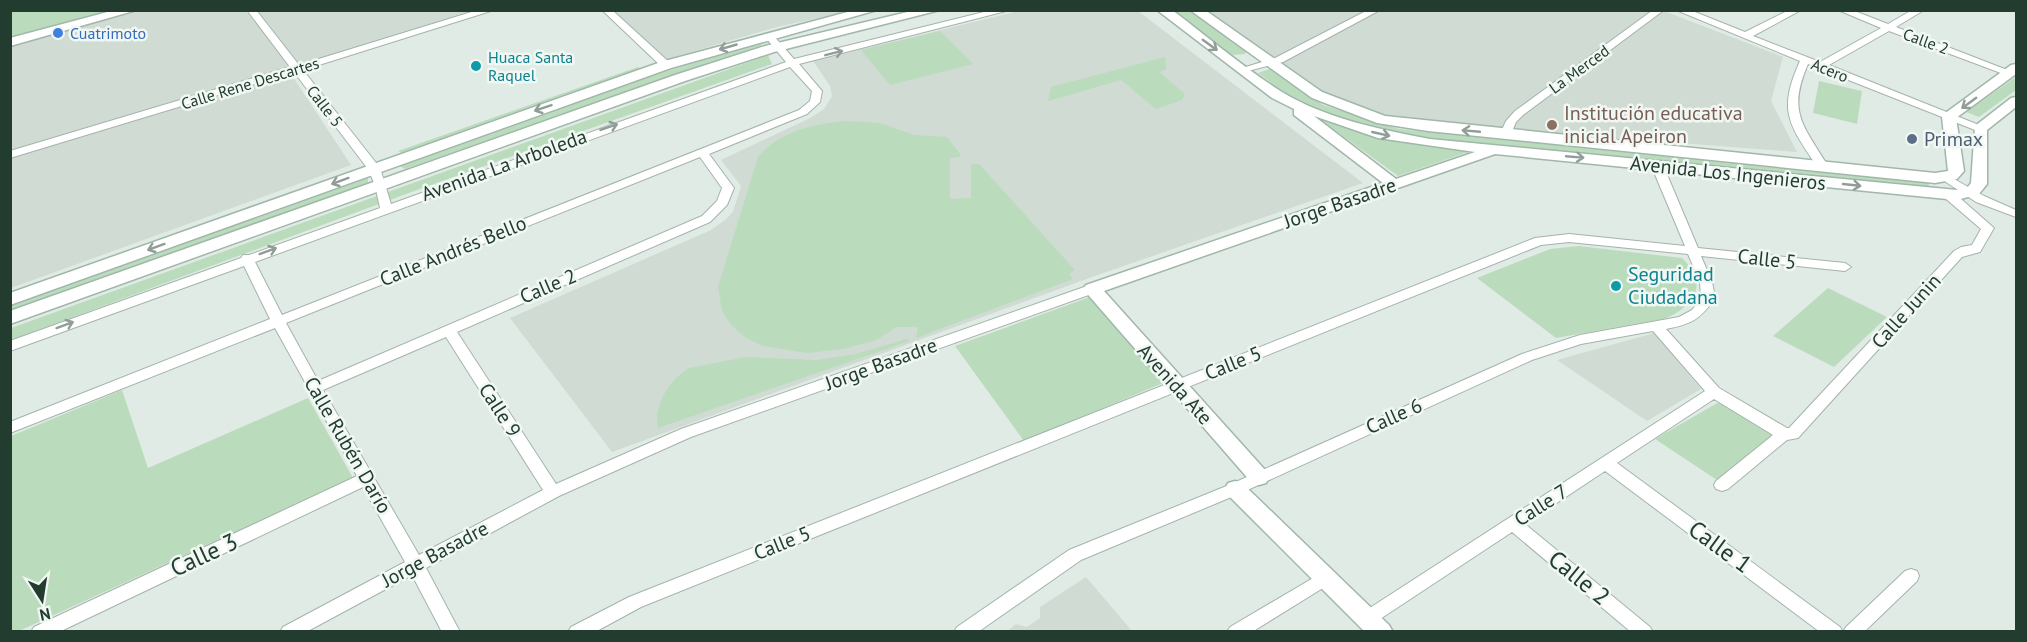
<svg xmlns="http://www.w3.org/2000/svg" width="2027" height="642" viewBox="0 0 2027 642" font-family="'PT Sans',sans-serif">
<style>
.built{fill:#cfdbd3}
.green{fill:#badcbc}
.lines{fill:none;stroke-linecap:round;stroke-linejoin:round}
.street-casing{stroke:#a4b3ab;stroke-width:2}
.secondary-casing{stroke:#a0b7aa;stroke-width:3}
.street{fill:#fff;fill-rule:evenodd}
.secondary{fill:#fff;fill-rule:evenodd}
.oneway{stroke:#909e97}
.shop-dot{fill:#3f7fe0;stroke:#f1f8f3;stroke-width:2}
.culture-dot{fill:#0f9aa8;stroke:#f1f8f3;stroke-width:2}
.education-dot{fill:#8d6e63;stroke:#f1f8f3;stroke-width:2}
.service-dot{fill:#5c6f8a;stroke:#f1f8f3;stroke-width:2}
.labels{text-anchor:middle;stroke-width:5;stroke-linejoin:round;paint-order:stroke}
.far-shop-label{font-size:16px;fill:#366cbe;stroke:#f1f8f3;text-anchor:start}
.far-street-label{font-size:16px;fill:#223c2f;stroke:#f1f8f3}
.far-culture-label{font-size:16px;fill:#0d838f;stroke:#f1f8f3;text-anchor:start}
.education-label{font-size:20px;fill:#785e54;stroke:#f1f8f3;text-anchor:start}
.service-label{font-size:20px;fill:#4e5e75;stroke:#f1f8f3;text-anchor:start}
.street-label{font-size:20px;fill:#223c2f;stroke:#f1f8f3}
.culture-label{font-size:20px;fill:#0d838f;stroke:#f1f8f3;text-anchor:start}
.near-street-label{font-size:24px;fill:#223c2f;stroke:#f1f8f3}
</style>
<rect width="100%" height="100%" fill="#e1ebe5"/>
<!-- built -->
<path class="built" d="M141,11H481L287,68L351,165L11,288V44Z
M610,11H850L777,27L667,59Z
M1019,11H1138L1363,183L1092,277L612,452L510,318L711,230L725,220L733,212L741,186L721,160L810,118L824,109L832,96L830,86L813,61Z
M1202,11H1664L1783,57L1771,101L1797,152L1433,124L1377,114L1343,102L1298,79Z
M1654,333L1701,389L1647,421L1557,360Z
M1086,577L1132,631H1007L1016,624L1027,627L1040,618V607Z"/>
<!-- green -->
<path class="green" d="M11,11H117L11,38Z
M1172,11H1189L1246,51L1245,54L1232,55Z
M940,31L973,64L890,85L861,50Z
M764,42L757,50L665,79L405,169L398,165L661,73Z
M768,55L772,64L406,194L11,340V328Z
M1165,57L1166,69L1159,72L1185,94L1182,100L1156,109L1121,80L1048,101L1051,87Z
M638,67L643,70L404,154L398,151Z
M1270,69L1323,105L1399,129L1928,183L1932,190L1436,140C1390,132 1342,125 1301,102C1286,95 1272,83 1258,73Z
M2016,77V90L1979,117L1966,112Z
M1819,81L1862,91L1857,124L1813,113Z
M1321,120L1379,139L1471,151L1398,176Z
M846,121L880,123L914,135L947,137L960,154V157L950,158V199L971,198V164H979L1075,270L1069,274L1073,279L916,338L918,327H897L876,340L843,349L807,353L763,346L746,338L732,326L722,311L718,287L758,157C780,131 814,124 846,121Z
M368,175V183L11,311V304Z
M1579,246L1682,258C1710,284 1694,307 1664,319L1556,338L1477,278L1550,249Z
M1828,288L1887,317L1834,367L1773,336Z
M1090,297L1163,383L1024,441L955,346Z
M907,339L909,341L658,428C653,406 670,379 689,368L746,357L816,360L856,354Z
M122,390L148,468L308,398L353,478L19,631L11,632V436Z
M1719,402L1779,435L1720,482L1655,439Z"/>
<g class="lines">
<defs>
<path id="street" d="M247,10H256L299,65L478,10H494L303,70L380,168L391,204L786,62L766,38V34H772L794,59L992,10H1010L799,64L822,91L820,102L807,114L709,154L734,188L727,205L710,222L457,332L556,484L681,429L1087,286H1097L1099,289L1097,292L691,437L559,496L426,568L460,632H442L412,575L306,632H280L283,627L405,562L363,487L59,632H31L34,627L357,476L275,328L10,433V422L270,319L244,266L10,351V341L241,258L243,255H249L380,208L375,185L368,169L294,72L10,158V151L290,67ZM790,67L812,91L810,101L799,110L282,315L255,262ZM700,157L722,188L717,201L702,216L318,381L286,323ZM446,337L543,490L419,555L323,390Z
M602,10H612L670,63V67H662Z
M1368,10H1380L1283,62L1244,72L1239,69L1275,58Z
M1653,10H1664L1523,115L1516,122L1510,136H1502L1500,134L1506,121L1515,111Z
M1676,10H1690L1745,32L1789,10H1801L1753,36L1820,62L1881,28L1838,10H1852L1888,24L1912,10H1924L1896,27L2015,73L2014,75H2006L1889,31L1829,65L1984,127V131L1980,132L1808,64C1787,112 1803,125 1828,166L1822,169L1818,168C1789,124 1777,112 1800,61Z
M1657,162L1663,165L1698,248L1845,263L1851,267L1845,271L1701,256L1712,282L1715,298C1700,320 1691,324 1666,329L1719,388L1787,428H1789L1954,251L1961,247L1972,245L1981,229L1945,198L1943,195L1945,192H1953L1994,228L1980,252L1962,257L1798,438L1787,440L1728,489L1722,491L1716,489L1714,485L1716,481L1773,435L1714,399L1617,463L1840,627L1843,632H1820L1605,471L1525,524L1650,627L1653,632H1631L1512,532L1374,623L1368,626L1362,623L1359,618L1362,613L1705,391L1653,331L1581,344L1532,360L1241,493L1081,560L978,632H954L957,627L1069,550L1229,485L1522,354L1580,335L1679,317L1692,310L1701,298L1700,282L1688,254L1569,242L1541,245L641,607L595,632H568L571,627L629,597L1535,238L1569,234L1685,246L1651,165Z
M1947,175L1984,196L2016,210V217L1976,202L1943,180L1941,178L1943,176Z
M1911,569L1917,571L1919,576L1917,581L1864,632H1843L1846,627L1905,571Z
M1325,571L1331,573L1333,578L1331,583L1252,632H1227L1230,627Z"/>
<path id="secondary" d="M115,10H137L10,46V38Z
M855,10H877L671,68L10,305V293L661,62Z
M916,10H940L774,52L685,81L10,324V311L675,75L765,46Z
M1157,10H1172C1208,37 1244,68 1282,92C1324,118 1382,130 1430,139L1957,190L1967,188L1971,183L1975,126L2011,98L2016,97V107L1987,130V184L1979,194L1957,200L1495,154L1104,291L1266,471L1269,477L1266,483L1259,485L1252,483L1083,289L1086,285L1383,183L1294,115V109L1272,98ZM1314,116L1378,138L1475,152L1396,179Z
M1190,10H1205L1322,92L1385,116L1935,173L1948,171L1942,117L1944,114L2011,65L2016,64V74L1956,118L1964,171L1957,179L1935,183L1428,131L1377,123L1312,98Z
M1235,481L1242,483L1389,625L1393,632H1365L1228,495L1225,489L1228,483Z"/>
</defs>
<!-- street casing -->
<use href="#street" class="street-casing"/>
<!-- secondary casing -->
<use href="#secondary" class="secondary-casing"/>
<!-- street -->
<use href="#street" class="street"/>
<!-- secondary -->
<use href="#secondary" class="secondary"/>
</g>
<!-- one-way arrows -->
<defs><path id="oneway-shaft" d="M-6 0H5M1.5-3L5.5 0L1.5 3" fill="none" stroke-width="1.6" stroke-linecap="round" stroke-linejoin="round" transform="scale(1.5)"/></defs>
<g class="oneway">
<use href="#oneway-shaft" transform="translate(1210 45) rotate(36)"/>
<use href="#oneway-shaft" transform="translate(728 47) rotate(164)"/>
<use href="#oneway-shaft" transform="translate(834 53) rotate(-14)"/>
<use href="#oneway-shaft" transform="translate(1969 103) rotate(144)"/>
<use href="#oneway-shaft" transform="translate(543 108) rotate(161)"/>
<use href="#oneway-shaft" transform="translate(609 127) rotate(-19)"/>
<use href="#oneway-shaft" transform="translate(1471 131) rotate(-175)"/>
<use href="#oneway-shaft" transform="translate(1381 134) rotate(13)"/>
<use href="#oneway-shaft" transform="translate(1575 157) rotate(5)"/>
<use href="#oneway-shaft" transform="translate(340 181) rotate(160)"/>
<use href="#oneway-shaft" transform="translate(1852 185) rotate(6)"/>
<use href="#oneway-shaft" transform="translate(156 247) rotate(160)"/>
<use href="#oneway-shaft" transform="translate(268 251) rotate(-20)"/>
<use href="#oneway-shaft" transform="translate(65 325) rotate(-20)"/>
</g>
<!-- markers -->
<circle class="shop-dot" cx="58" cy="33" r="6"/>
<g class="culture-dot">
<circle cx="476" cy="66" r="6"/>
<circle cx="1616" cy="286" r="6"/>
</g>
<circle class="education-dot" cx="1552" cy="125" r="6"/>
<circle class="service-dot" cx="1912" cy="139" r="6"/>
<g class="labels">
<!-- far-shop labels -->
<g class="far-shop-label">
<text x="70" y="39">Cuatrimoto</text>
</g>
<!-- far-street labels -->
<g class="far-street-label">
<text transform="translate(1926 41) rotate(20)" y="6">Calle 2</text>
<text transform="translate(1579 69) rotate(-36)" y="6">La Merced</text>
<text transform="translate(1830 70) rotate(22)" y="6">Acero</text>
<text transform="translate(250 83) rotate(-17)" y="6">Calle Rene Descartes</text>
<text transform="translate(325 106) rotate(52)" y="6">Calle 5</text>
</g>
<!-- far-culture labels -->
<g class="far-culture-label">
<text x="488" y="63">Huaca Santa<tspan x="488" dy="18">Raquel</tspan></text>
</g>
<!-- education labels -->
<g class="education-label">
<text x="1564" y="120">Institución educativa<tspan x="1564" dy="23">inicial Apeiron</tspan></text>
</g>
<!-- service labels -->
<g class="service-label">
<text x="1924" y="146">Primax</text>
</g>
<!-- street labels -->
<g class="street-label">
<text transform="translate(504 165) rotate(-20)" y="7">Avenida La Arboleda</text>
<text transform="translate(1728 173) rotate(6)" y="7">Avenida Los Ingenieros</text>
<text transform="translate(1340 203) rotate(-19)" y="7">Jorge Basadre</text>
<text transform="translate(453 251) rotate(-22)" y="7">Calle Andrés Bello</text>
<text transform="translate(1767 259) rotate(6)" y="7">Calle 5</text>
<text transform="translate(548 286) rotate(-23)" y="7">Calle 2</text>
<text transform="translate(1906 311) rotate(-48)" y="7">Calle Junin</text>
<text transform="translate(1233 363) rotate(-22)" y="7">Calle 5</text>
<text transform="translate(881 364) rotate(-20)" y="7">Jorge Basadre</text>
<text transform="translate(1175 384) rotate(48)" y="7">Avenida Ate</text>
<text transform="translate(500 410) rotate(57)" y="7">Calle 9</text>
<text transform="translate(1394 416) rotate(-24)" y="7">Calle 6</text>
<text transform="translate(348 445) rotate(60)" y="7">Calle Rubén Darío</text>
<text transform="translate(1541 505) rotate(-33)" y="7">Calle 7</text>
<text transform="translate(782 543) rotate(-22)" y="7">Calle 5</text>
<text transform="translate(435 554) rotate(-28)" y="7">Jorge Basadre</text>
</g>
<!-- culture labels -->
<g class="culture-label">
<text x="1628" y="281">Seguridad<tspan x="1628" dy="23">Ciudadana</tspan></text>
</g>
<!-- near-street labels -->
<g class="near-street-label">
<text transform="translate(1720 547) rotate(36)" y="8">Calle 1</text>
<text transform="translate(204 555) rotate(-25)" y="8">Calle 3</text>
<text transform="translate(1579 578) rotate(39)" y="8">Calle 2</text>
</g>
</g>
<!-- border -->
<rect width="2027" height="642" fill="none" stroke="#223c2f" stroke-width="24"/>
<!-- north arrow -->
<g transform="translate(42 600) rotate(168)" stroke="#f1f8f3" stroke-width="4.5" paint-order="stroke">
<path d="M0-4.5L10 22L0 15L-10 22Z" fill="#223c2f"/>
<text y="-9" font-size="16" font-weight="bold" text-anchor="middle" fill="#223c2f">N</text>
</g>
</svg>
